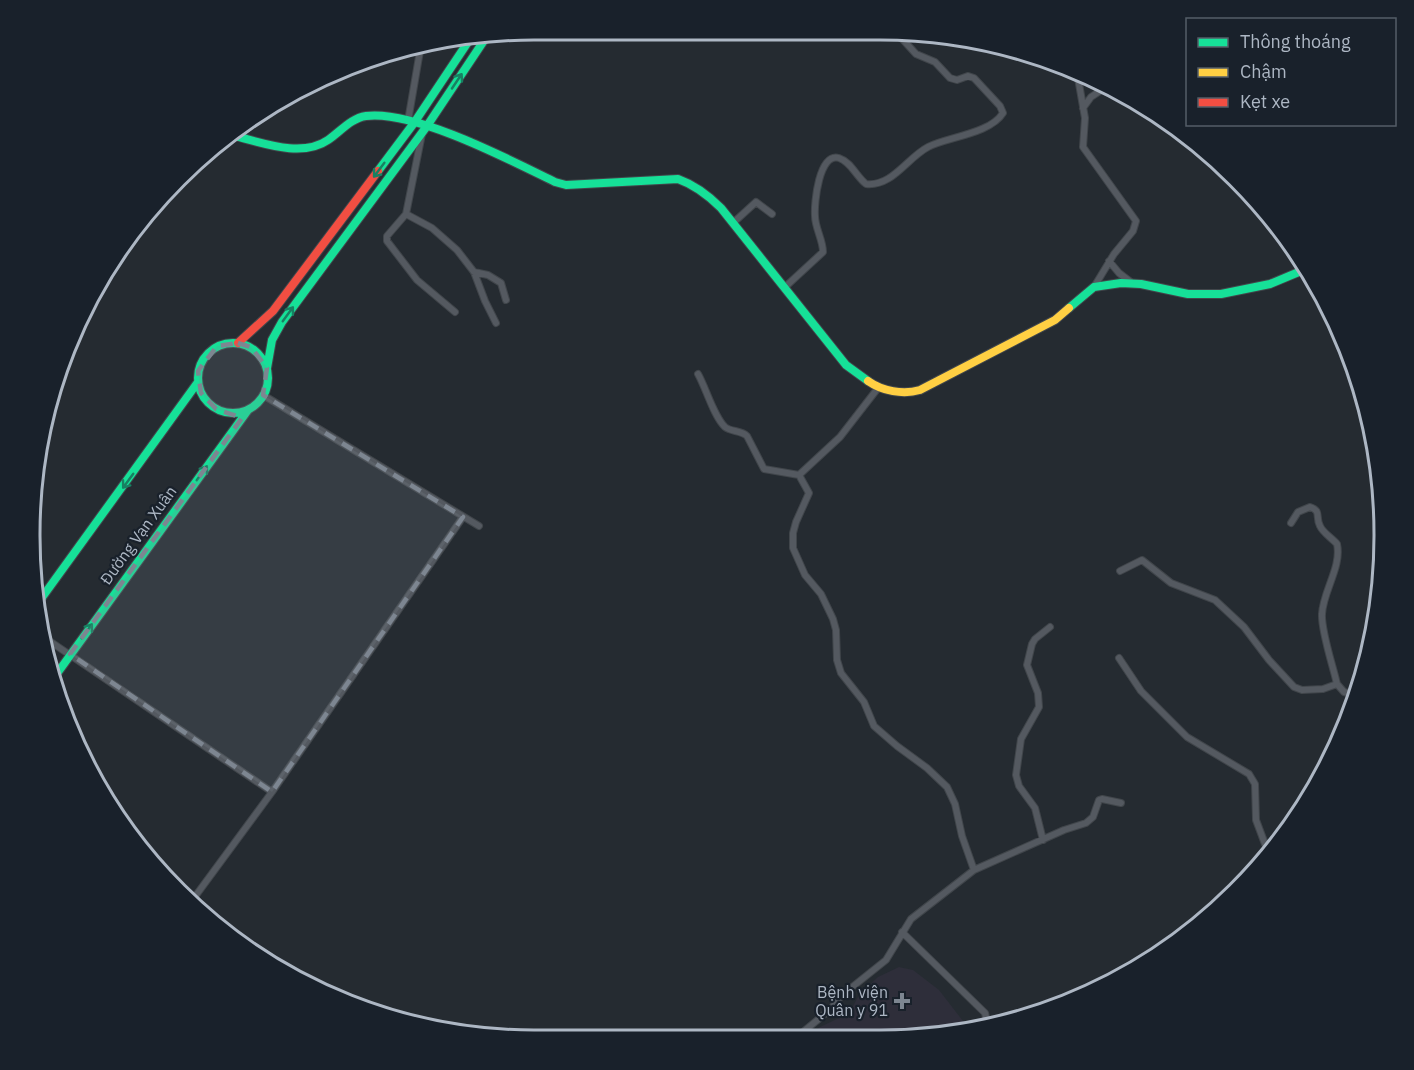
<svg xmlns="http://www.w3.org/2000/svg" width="1414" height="1070" viewBox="0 0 1414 1070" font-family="'IBM Plex Sans',sans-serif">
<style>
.medical{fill:#2e2e3a}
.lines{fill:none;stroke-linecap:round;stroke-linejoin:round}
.street-casing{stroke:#41464b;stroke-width:8}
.fast-casing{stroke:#41464b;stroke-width:10}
.slow-casing{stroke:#41464b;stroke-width:10}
.jam-casing{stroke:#41464b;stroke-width:10}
.street{stroke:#545960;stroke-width:6}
.fast{stroke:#16e098;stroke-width:8}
.slow{stroke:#ffcf43;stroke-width:8}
.jam{stroke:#f24e42;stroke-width:8}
.oneway{stroke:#188062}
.marked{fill:#7d8691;fill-opacity:0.2;stroke:#7d8691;stroke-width:4.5;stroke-dasharray:12 8;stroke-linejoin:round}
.poi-dot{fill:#7d8691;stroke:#19212b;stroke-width:2}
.labels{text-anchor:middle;stroke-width:4.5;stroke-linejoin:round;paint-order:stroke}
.street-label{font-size:16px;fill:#adb7c4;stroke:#19212b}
.poi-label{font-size:16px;fill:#adb7c4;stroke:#19212b;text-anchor:end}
.rim{fill:none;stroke:#adb7c4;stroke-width:3}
</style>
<rect width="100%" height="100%" fill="#252b31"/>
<!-- medical -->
<path class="medical" d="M899,967L913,970L939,990L966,1025L967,1030L945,1036H810L820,1027L839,1018L852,1008L859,995L878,977Z"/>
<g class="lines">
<defs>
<path id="street" d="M1078,78L1085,118L1083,147L1136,221L1133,231L1114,254L1094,287
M1083,108L1091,97L1103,89
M408,121L421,45
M422,134L406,214L387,236V241L417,280L455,312
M406,214L432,228L457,250L474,272L485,301L496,323
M733,223L756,202L772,214
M1109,261L1119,273L1132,283
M474,272L488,275L501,283L506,300
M784,288L823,252C823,240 815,228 815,216C814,203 819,152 839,158C851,162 856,176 866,184C892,187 907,158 928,147C947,137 990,134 1003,113L1000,106L974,78L968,76L957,80L950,78L935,62L916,54L895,31
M698,374C706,388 714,417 725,427C731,432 741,430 747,436L764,469L799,475
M263,395L479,526
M1291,523L1298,512L1310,507C1322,511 1315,517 1320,526C1323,533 1332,538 1337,544C1342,567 1323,591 1322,614C1321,631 1333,666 1337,684L1344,692L1356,695
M1120,571L1142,560L1171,583L1215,600L1244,627L1269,660L1294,687L1302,690L1323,689L1337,684
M45,638L272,792
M1119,658L1141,691L1187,737L1249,774L1255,784L1256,820L1265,844L1270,850
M1043,840L1035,808L1019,786L1016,775L1021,739L1039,707L1038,693L1027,665L1032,644L1035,639L1050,627
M974,870L1064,830L1086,823L1093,817L1099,800L1102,799L1121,803
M191,902L272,792L463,517
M902,932L985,1013L988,1026
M798,1036L831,1009L841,996L886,960L911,919L974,870L962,836L955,804L947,787L927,768L897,746L874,726L864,702L841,673L837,660L836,630L833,619L821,594L805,575L793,548V533L796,522L809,493L799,475L840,437L878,388"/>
<path id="fast" d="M235,136C263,143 302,158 328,140C340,132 351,118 366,116C415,110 510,160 555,182L566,185L678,179C695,185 708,195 721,208L846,365L868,381
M378,171L414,123L470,39
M1069,308L1094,287L1121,283L1141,284L1188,294H1221L1270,284L1306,269
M198 378a35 35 0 1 1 70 0a35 35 0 1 1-70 0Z
M267,368L272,340L282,322L427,126L487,36
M38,603L198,382
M53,679L248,410"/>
<path id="slow" d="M868,381C882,391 903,395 920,390L1055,320L1069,308"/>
<path id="jam" d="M238,343L273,311L378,171"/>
</defs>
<!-- street casing -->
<use href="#street" class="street-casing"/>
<!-- fast casing -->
<use href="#fast" class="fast-casing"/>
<!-- slow casing -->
<use href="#slow" class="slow-casing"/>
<!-- jam casing -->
<use href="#jam" class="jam-casing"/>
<!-- street -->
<use href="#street" class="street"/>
<!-- fast -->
<use href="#fast" class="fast"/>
<!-- slow -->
<use href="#slow" class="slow"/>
<!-- jam -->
<use href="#jam" class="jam"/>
</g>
<!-- one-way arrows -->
<defs><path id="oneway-shaft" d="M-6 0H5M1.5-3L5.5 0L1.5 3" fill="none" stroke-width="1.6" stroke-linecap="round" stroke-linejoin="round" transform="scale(1.5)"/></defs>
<g class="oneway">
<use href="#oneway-shaft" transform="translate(457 81) rotate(-56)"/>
<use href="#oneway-shaft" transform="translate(379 170) rotate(127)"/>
<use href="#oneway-shaft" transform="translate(288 314) rotate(-54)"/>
<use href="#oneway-shaft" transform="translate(202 473) rotate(-54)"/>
<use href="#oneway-shaft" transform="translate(128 481) rotate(126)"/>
<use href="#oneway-shaft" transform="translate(87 631) rotate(-54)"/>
</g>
<!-- marked area -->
<path class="marked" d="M238,343L251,347L267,368L263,395L463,517L272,792L70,654L242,418L216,409L201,393L198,371L217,346Z"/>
<!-- markers -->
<path class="poi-dot" d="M899 992h6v6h6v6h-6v6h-6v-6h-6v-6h6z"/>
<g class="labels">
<!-- street labels -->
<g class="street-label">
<text transform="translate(138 535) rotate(-54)" y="6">Đường Vạn Xuân</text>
</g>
<!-- poi labels -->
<g class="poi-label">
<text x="888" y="998">Bệnh viện<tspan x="888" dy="18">Quân y 91</tspan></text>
</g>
</g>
<!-- crop -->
<path d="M0 0H1414V1070H0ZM534 40H880A494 494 0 0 1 1374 534V536A494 494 0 0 1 880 1030H534A494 494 0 0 1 40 536V534A494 494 0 0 1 534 40Z" fill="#19212b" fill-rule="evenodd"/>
<path class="rim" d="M534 40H880A494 494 0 0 1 1374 534V536A494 494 0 0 1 880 1030H534A494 494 0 0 1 40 536V534A494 494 0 0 1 534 40Z"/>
<!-- legend -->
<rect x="1186" y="18" width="210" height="108" fill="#19212b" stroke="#545d68" stroke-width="1.5"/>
<rect x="1198" y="38" width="30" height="9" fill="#16e098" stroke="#545d68" stroke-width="1.5"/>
<text x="1240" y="48" font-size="18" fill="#adb7c4">Thông thoáng</text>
<rect x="1198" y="68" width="30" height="9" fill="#ffcf43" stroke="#545d68" stroke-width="1.5"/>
<text x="1240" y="78" font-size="18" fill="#adb7c4">Chậm</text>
<rect x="1198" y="98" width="30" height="9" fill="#f24e42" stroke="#545d68" stroke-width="1.5"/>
<text x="1240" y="108" font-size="18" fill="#adb7c4">Kẹt xe</text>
</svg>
